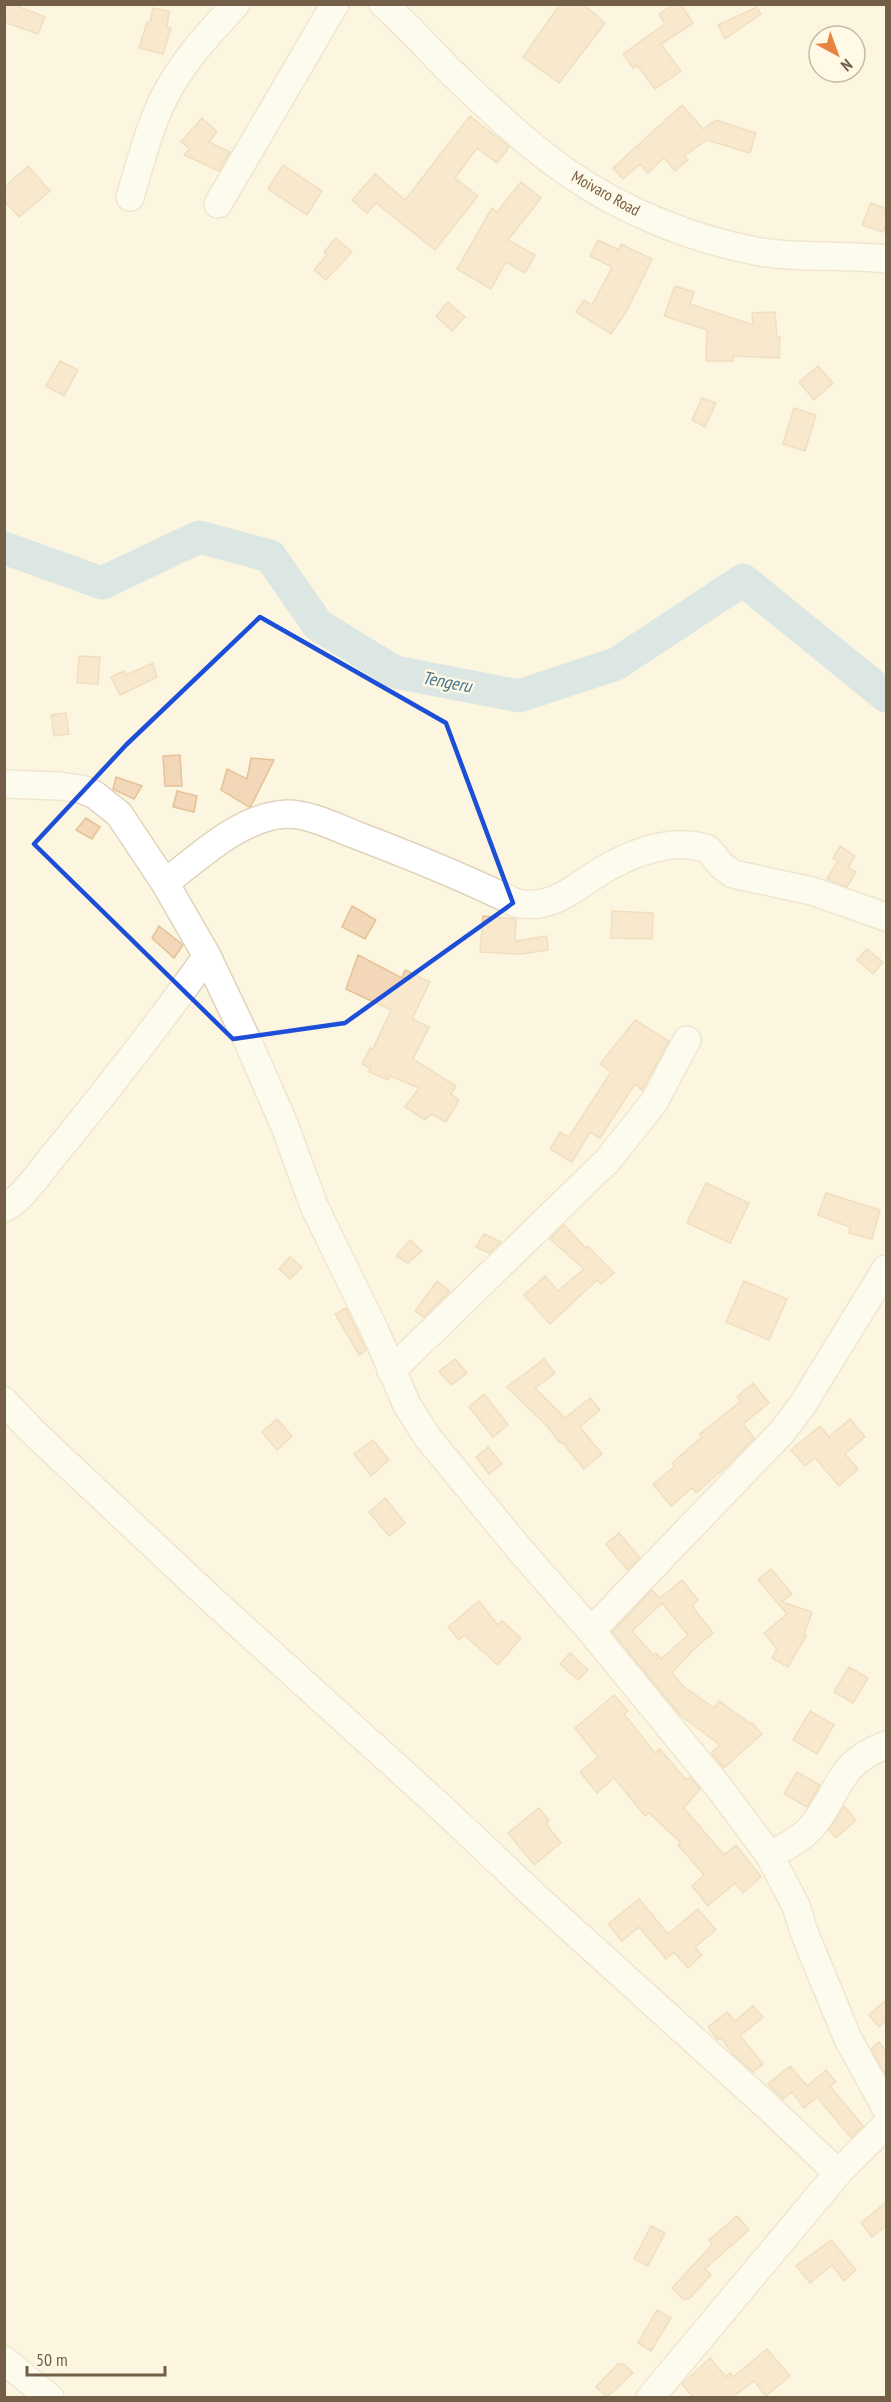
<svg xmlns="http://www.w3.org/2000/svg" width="891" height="2402" viewBox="0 0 891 2402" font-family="'PT Sans Narrow',sans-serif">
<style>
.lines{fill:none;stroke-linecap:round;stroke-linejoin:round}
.river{stroke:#b5d6e6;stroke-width:33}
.building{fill:#f2d8b8;stroke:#e5c298;stroke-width:1.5;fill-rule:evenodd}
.minor-casing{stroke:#e0d3bc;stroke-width:30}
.minor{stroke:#fff;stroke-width:27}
.marked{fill:none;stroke:#1d4ed8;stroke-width:4.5;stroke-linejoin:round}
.labels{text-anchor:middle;stroke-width:4.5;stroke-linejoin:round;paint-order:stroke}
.street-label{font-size:16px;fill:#735e47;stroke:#fff9e6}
.water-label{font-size:18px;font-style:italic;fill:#43768e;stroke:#fff9e6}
</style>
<rect width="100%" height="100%" fill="#fcf6e0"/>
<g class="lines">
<!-- river -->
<path class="river" d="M4,548L102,583L199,537L270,556L318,625L395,672L519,696L616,664L743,580L886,696"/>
</g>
<!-- building -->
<path class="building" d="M4,4H12L45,17L38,34L4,22Z
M560,4H583L605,23L559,83L523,57Z
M674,4H681L693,23L661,44L681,71L655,89L637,65L633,68L623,54L665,24L659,14Z
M757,7L761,14L725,39L718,25Z
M153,8L169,11L167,27L171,28L163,54L139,48L147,22H150Z
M682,105L703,129L716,120L756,133L750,153L707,140L684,156L688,160L675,171L664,158L648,173L640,164L623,179L613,168Z
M470,116L509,147L497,163L477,148L455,178L478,196L435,250L376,203L367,213L352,200L375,174L405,200Z
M202,118L217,132L209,142L230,152L219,171L184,155L190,149L181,142Z
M283,165L322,191L307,215L268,189Z
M28,166L50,191L19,217L4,201V187Z
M521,182L541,198L508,240L535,255L525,273L506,262L491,289L457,269L492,208L497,212Z
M871,203L886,209V224L883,232L862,225Z
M336,238L352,252L326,280L314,270L327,255L324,252Z
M598,240L619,250L621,244L652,259L626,312L611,334L576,312L584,300L592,305L612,267L590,256Z
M675,286L694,292L690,304L753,325L752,313L775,312L777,337H780L779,358L733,356V361H706L707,330L664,316Z
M448,302L465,317L452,331L436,316Z
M60,361L78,370L64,396L46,386Z
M818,366L833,383L814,400L799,382Z
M702,398L716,403L705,427L692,420Z
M794,408L816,415L805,451L783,444Z
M79,656L100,657L98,684L77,683Z
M153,663L157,677L120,695L111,677L124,671L126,675Z
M66,713L69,734L54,736L51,715Z
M180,755L182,786H165L163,756Z
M251,758L274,760L251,806L249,807L221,790L227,769L247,779Z
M116,777L142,786L134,799L113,789Z
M177,791L197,796L194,812L173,807Z
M86,818L100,827L92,839L76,830Z
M840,846L855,856L848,867L856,872L847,887L827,879L838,861L833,858Z
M352,906L376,920L365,939L342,927Z
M612,911L653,913L652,939L611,938Z
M483,916L516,919L515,941L547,936L548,950L520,954L480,952Z
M159,926L183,945L174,958L152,938Z
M867,949L883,962L873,974L857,960Z
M358,955L402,978L405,970L430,982L412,1019L429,1027L413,1059L456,1086L451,1094L459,1100L446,1122L431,1114L425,1120L405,1107L419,1088L390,1076L388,1080L369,1072L371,1069L362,1064L370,1048L373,1049L391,1010L346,989Z
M635,1020L669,1041L642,1090L635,1084L600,1138L590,1132L572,1162L550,1149L560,1132L569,1137L611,1072L600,1064Z
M706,1183L749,1203L730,1243L687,1223Z
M826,1193L880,1210L872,1239L849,1233L850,1227L818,1215Z
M564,1225L586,1248L588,1246L614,1273L601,1284L597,1280L550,1324L524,1295L545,1276L558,1291L584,1269L550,1239Z
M484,1234L501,1242L489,1253L476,1247Z
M410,1240L422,1251L408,1263L396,1256Z
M290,1257L302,1267L290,1279L279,1269Z
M437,1281L450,1291L424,1317L415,1311Z
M744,1281L787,1299L769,1340L726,1322Z
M346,1308L366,1350L359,1355L335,1314Z
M455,1359L467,1373L451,1385L439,1371Z
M544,1359L555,1373L535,1388L565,1418L590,1398L600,1410L580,1427L602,1454L584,1469L562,1442L560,1443L547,1426L507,1387Z
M753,1383L769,1403L743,1424L754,1438L729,1464L696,1493L692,1488L671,1506L653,1484L675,1466L672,1463L702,1437L700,1434L741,1401L737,1397Z
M484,1394L508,1425L493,1437L469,1407Z
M277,1419L292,1436L277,1450L262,1432Z
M850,1419L865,1437L845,1454L858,1469L839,1486L815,1458L805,1466L791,1450L820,1426L829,1437Z
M373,1440L389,1460L371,1476L354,1454Z
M488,1447L502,1464L489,1474L476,1457Z
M385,1498L405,1523L389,1536L369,1512Z
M619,1533L640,1558L627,1570L606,1544Z
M771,1569L792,1594L782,1602L812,1612L804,1635L806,1636L788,1667L772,1658L777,1649L764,1633L787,1614L758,1580Z
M682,1580L698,1600L692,1606L713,1633L693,1650L672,1673L683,1686L714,1708L719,1701L751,1724L752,1723L762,1734L724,1768L711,1753L720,1745L680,1715L612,1632L652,1590L660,1598ZM662,1603L688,1635L661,1659L656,1653L653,1655L632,1631Z
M479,1601L498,1625L502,1621L521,1638L498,1665L464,1635L459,1640L448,1627Z
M570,1653L588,1670L578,1680L560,1664Z
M849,1667L868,1678L853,1703L834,1692Z
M614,1695L628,1711L624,1714L655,1753L660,1749L686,1780L690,1777L700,1789L684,1808L724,1855L736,1845L761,1877L743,1893L735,1883L708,1906L692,1886L704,1875L678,1845L681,1843L649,1813L645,1816L614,1778L597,1793L580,1772L598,1757L575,1728Z
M810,1711L834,1725L817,1754L793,1740Z
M797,1772L820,1785L807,1807L784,1794Z
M844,1806L856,1820L836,1838L829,1830Z
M539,1808L549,1821L546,1824L561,1843L534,1865L508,1833Z
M639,1899L668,1934L698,1909L716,1930L695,1947L702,1955L688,1968L674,1952L666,1959L639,1927L622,1941L608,1924Z
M886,2000V2020L879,2027L869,2015Z
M753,2006L763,2017L740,2036L763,2064L753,2072L734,2055L721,2038L718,2040L708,2027L727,2012L735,2021Z
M879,2042L886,2051V2076L871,2049Z
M790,2066L807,2086L826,2070L836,2082L830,2086L863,2126L851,2138L817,2097L804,2108L792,2092L783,2099L768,2084Z
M886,2202V2226L872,2237L861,2223Z
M737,2216L749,2230L705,2269L711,2275L689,2299H683L672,2288L712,2245L709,2240Z
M651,2226L665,2233L648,2266L634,2259Z
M831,2240L856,2270L844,2281L832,2265L810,2283L796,2266Z
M657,2310L671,2318L651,2351L638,2343Z
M767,2349L790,2376L766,2396L754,2381L733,2397H693L682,2384L710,2358L726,2377L730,2373L733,2377Z
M618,2364H624L633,2373L607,2397L596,2387Z"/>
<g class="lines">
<defs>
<path id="minor" d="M383,4C408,25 428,49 451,72C488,107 526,144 568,173C623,211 689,238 755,251C798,259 843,254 886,259
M130,197C142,158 152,114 174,80C191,52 214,28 236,4
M218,204L335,4
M4,784L60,786L81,789L95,795L119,814L165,883L207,956L248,1042L284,1124L314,1206L375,1331L407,1405L428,1438L521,1551L591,1631L721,1790L770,1856L796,1906L804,1932L848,2039L886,2108
M165,883C199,857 241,816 287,814C310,814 335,827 356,835C411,856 464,877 516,903C553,911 574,887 603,870C634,852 672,837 708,849L722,866L733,874L812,891L886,917
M4,1208C22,1200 41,1170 54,1155C107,1090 159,1024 207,956
M391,1371L607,1161L654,1102L687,1040
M4,1401L32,1431L210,1598L444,1810L537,1898L767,2106L838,2173
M591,1631L782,1432L803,1404L886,1269
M770,1856C783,1848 798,1841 809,1830C840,1796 834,1764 886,1745
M4,2360L50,2398
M650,2398L838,2173L886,2125"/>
</defs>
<!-- minor casing -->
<use href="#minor" class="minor-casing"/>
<!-- minor -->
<use href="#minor" class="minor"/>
</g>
<!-- marked area -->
<path d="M0 0H891V2402H0ZM260,617L446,723L513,903L345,1023L233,1039L34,844L126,745Z" fill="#fcf6e0" fill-opacity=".55" fill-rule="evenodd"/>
<path class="marked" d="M260,617L446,723L513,903L345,1023L233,1039L34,844L126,745Z"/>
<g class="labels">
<!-- street labels -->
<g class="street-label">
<text transform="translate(606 193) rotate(29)" y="6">Moivaro Road</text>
</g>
<!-- water labels -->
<g class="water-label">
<text transform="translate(447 682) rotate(11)" y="6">Tengeru</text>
</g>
</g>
<!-- border -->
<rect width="891" height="2402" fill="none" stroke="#735e47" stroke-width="12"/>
<!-- north arrow -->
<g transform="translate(837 54) rotate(139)"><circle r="28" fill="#fff9e6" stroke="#c7bba6" stroke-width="1.5"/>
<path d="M0-4.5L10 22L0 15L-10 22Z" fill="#e88343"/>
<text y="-9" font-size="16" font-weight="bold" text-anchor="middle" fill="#735e47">N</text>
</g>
<!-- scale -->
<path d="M27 2366v9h138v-9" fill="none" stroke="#735e47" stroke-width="3"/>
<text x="36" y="2366" font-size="18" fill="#735e47" stroke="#fff9e6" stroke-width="4.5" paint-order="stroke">50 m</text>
</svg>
